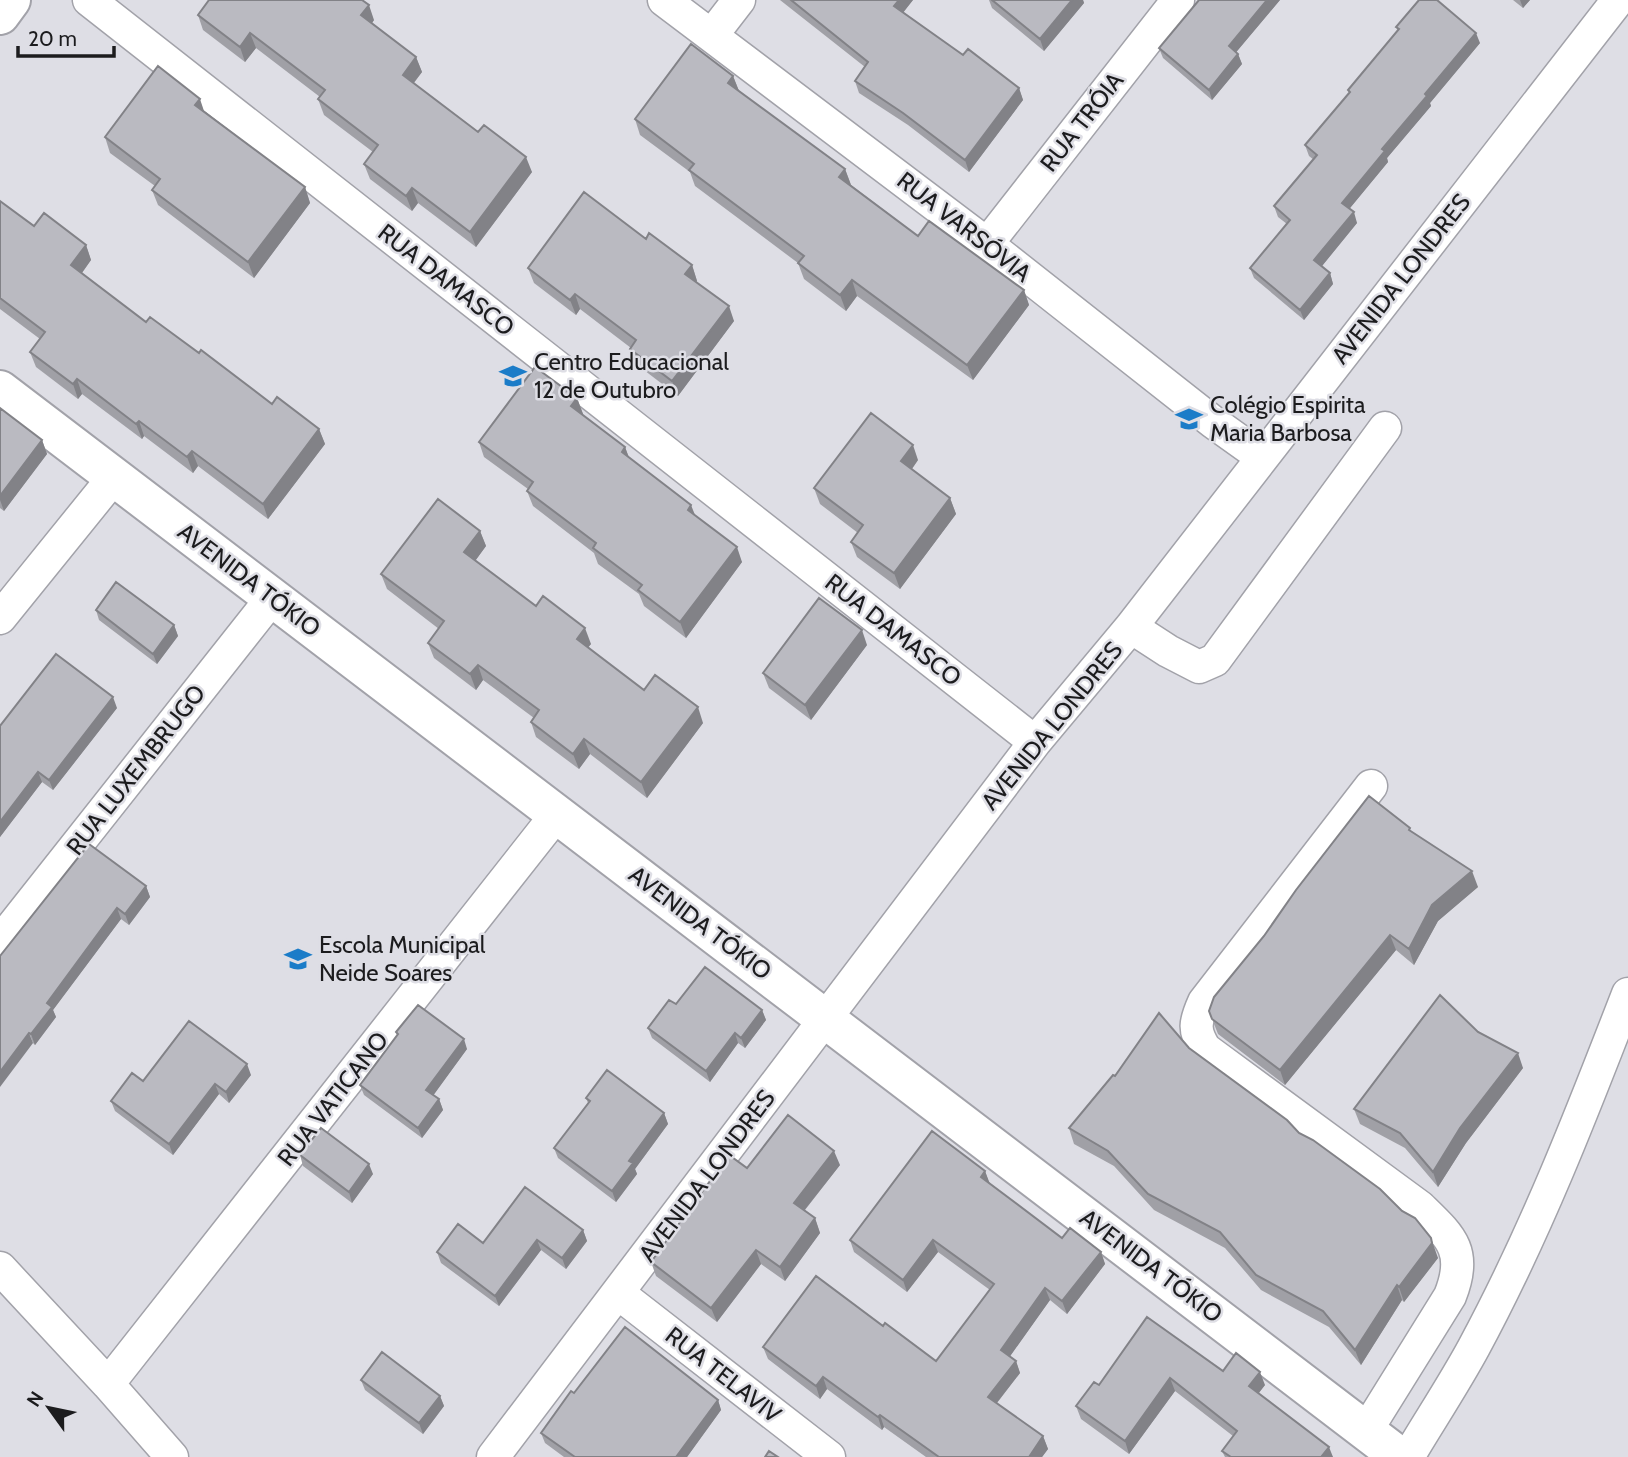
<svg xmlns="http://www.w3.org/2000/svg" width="1628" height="1457" viewBox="0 0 1628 1457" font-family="Cabin,sans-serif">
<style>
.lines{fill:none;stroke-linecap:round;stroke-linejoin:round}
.minor-casing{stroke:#a2a2a9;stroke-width:35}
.tertiary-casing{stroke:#a2a2a9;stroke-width:42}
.minor{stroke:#fff;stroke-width:32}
.tertiary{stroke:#fff;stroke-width:38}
.wall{fill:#a0a0a6}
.shaded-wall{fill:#828287}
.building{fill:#babac1;stroke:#828287;stroke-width:2}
.labels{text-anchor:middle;stroke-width:5;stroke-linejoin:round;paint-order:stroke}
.street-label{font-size:24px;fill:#1c1c1e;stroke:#dedee5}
.poi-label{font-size:24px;fill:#1c1c1e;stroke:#dedee5;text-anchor:start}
</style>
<rect width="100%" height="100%" fill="#dedee5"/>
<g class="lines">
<defs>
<path id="minor" d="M89,0L1035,742
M664,0L987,244L1213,422L1262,457
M712,35L739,0
M987,244L1178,0
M0,618L114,477
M1131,627L1168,651L1199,667L1215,660L1385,428
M0,942L272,598
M0,1268L108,1384L172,1457
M618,1293L829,1457
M108,1384L557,814
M1366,1431L1450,1296C1468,1251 1451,1237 1420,1207L1205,1049C1193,1030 1195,1022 1204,1002L1371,786
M493,1457L1035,742L1131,627L1618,0
M1408,1457C1430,1420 1454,1384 1474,1347C1535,1234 1582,1113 1628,994"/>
<path id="tertiary" d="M0,15L11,0
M0,390L1400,1457"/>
</defs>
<!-- minor casing -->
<use href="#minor" class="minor-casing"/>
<!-- tertiary casing -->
<use href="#tertiary" class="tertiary-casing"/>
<!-- minor -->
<use href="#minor" class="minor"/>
<!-- tertiary -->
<use href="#tertiary" class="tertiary"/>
</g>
<!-- wall -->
<path class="wall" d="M780,0H913L903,12L963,55L1019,88L1023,100L969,172L908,125L859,93L855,81L865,67Z
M989,0H1083L1084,3L1044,51L992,8Z
M1199,0H1280L1236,52L1238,54L1242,64L1212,100L1163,58L1159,48Z
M1513,0H1530L1523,8Z
M198,15L374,20L372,23L416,57L422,72L414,83L532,172L476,247L418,203L412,211L370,179L364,164L373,152L324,115L318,99L320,97L256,48L245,62L203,30Z
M1396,27L1480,43L1430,103L1431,106L1387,158L1388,162L1349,209L1357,223L1321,267L1330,273L1333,284L1304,320L1254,278L1250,268L1287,224L1278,217L1274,206L1314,160L1309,156L1305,145L1349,93L1348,90L1398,31Z
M733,76L739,91L845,169L851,185L918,236L1024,290L1029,305L973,380L857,296L846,311L804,279L798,263L695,186L690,172L640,135L635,119Z
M204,111L305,187L310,203L254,278L158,205L152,190L155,186L110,153L105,137Z
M0,201L34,226L86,245L91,260L82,273L146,322L199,353L272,404L319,429L325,444L268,519L198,466L193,473L144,436L142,439L82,394L78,399L36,367L30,352L40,339L0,309Z
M646,239L692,265L697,281L696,282L734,321L678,396L636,364L630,349L631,348L580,309L576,315L534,283L528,268Z
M577,398L583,414L582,415L625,447L629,458L695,516L742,562L686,638L644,606L639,594L598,564L594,553L533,506L527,491L528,489L484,457L479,442Z
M0,408L42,440L47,454L4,511L0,508Z
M918,460L912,469L950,498L956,514L900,589L857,557L851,542L858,533L820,504L814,488Z
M480,531L486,546L475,561L536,606L591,644L587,648L644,690L703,723L647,798L590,754L579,769L536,737L531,722L534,718L483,680L476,690L434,658L428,643L439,629L387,589L381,574Z
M96,610L174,625L178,636L157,664L99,620Z
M867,645L811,720L769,688L763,673Z
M117,708L53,790L42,782L0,837V726Z
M1412,832L1478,887L1438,921L1414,965L1396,950L1285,1085L1218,1034L1209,1011Z
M146,886L150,897L129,925L121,919L53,1010L56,1017L35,1045L33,1043L0,956Z
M676,1004L762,1010L766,1020L745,1048L738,1043L710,1082L652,1038L648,1028Z
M396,1032L467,1049L433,1095L439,1099L443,1110L422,1138L364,1095L360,1085L397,1035Z
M1478,1032L1523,1068L1466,1143L1438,1187L1405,1148L1360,1124L1354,1109Z
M1189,1048L1299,1133L1438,1258L1404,1302L1402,1300L1361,1365L1329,1327L1261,1290L1225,1248L1154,1210L1114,1166L1074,1144L1069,1128L1115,1076Z
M251,1075L229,1103L219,1094L173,1155L115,1111L111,1101L143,1081Z
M586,1098L664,1113L668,1124L635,1169L637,1174L616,1202L558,1158L554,1148L588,1103Z
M300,1155L373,1174L352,1203L303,1166Z
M840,1165L805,1210L815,1218L820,1233L785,1281L761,1264L717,1322L656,1276L651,1262L747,1168Z
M985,1171L989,1183L1062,1238L1101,1252L1105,1264L1067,1314L1050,1300L1010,1356L1016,1361L1020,1373L997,1403L1043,1436L1048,1449L1042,1457H926L884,1427L882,1430L827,1389L820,1399L768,1359L763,1347L883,1326L936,1361L990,1290L938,1252L907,1292L854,1252L850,1240Z
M583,1230L587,1241L566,1269L541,1250L499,1306L441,1263L437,1252L483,1243Z
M1223,1371L1265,1385L1258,1394L1333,1457H1225L1222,1451L1233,1436L1175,1391L1129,1454L1081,1419L1076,1406L1099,1385Z
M361,1380L440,1396L444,1406L423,1434L365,1390Z
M574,1393L718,1400L721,1410L687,1457H564L545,1443L541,1433Z"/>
<!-- shaded-wall -->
<path class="shaded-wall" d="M899,0H913L899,18L894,6Z
M1072,0H1083L1084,3L1044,51L1040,39Z
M1267,0H1280L1233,56L1229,46Z
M1520,0H1530L1523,8Z
M369,5L374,20L367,30L361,15Z
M250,33L256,48L245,62L240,47Z
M1476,33L1480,43L1430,103L1431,106L1387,158L1388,162L1346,213L1342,203L1425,94Z
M1238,54L1242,64L1212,100L1209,90Z
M416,57L422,72L408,90L403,75Z
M733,76L739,91L728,83Z
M1019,88L1023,100L969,172L965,160Z
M200,99L205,114L195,105Z
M526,157L532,172L476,247L470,232Z
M845,169L851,185L839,177Z
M305,187L310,203L254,278L248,262Z
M412,188L418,203L412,211L406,196Z
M1354,212L1357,223L1318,271L1314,260Z
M86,245L91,260L76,281L71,265Z
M692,265L697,281L691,289L685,274Z
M1330,273L1333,284L1304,320L1300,310Z
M852,280L857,296L846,311L840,295Z
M1024,290L1029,305L973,380L967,365Z
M575,294L580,309L576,315L570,300Z
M729,306L734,321L678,396L672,381Z
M77,379L82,394L78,399L73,384Z
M577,398L583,414L577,422L571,406Z
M139,421L144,436L142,439L136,424Z
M319,429L325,444L268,519L263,504Z
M42,440L47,454L4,511L0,500V496Z
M913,445L918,460L906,477L901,461Z
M625,447L631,463L622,452Z
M192,451L198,466L193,473L187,457Z
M950,498L956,514L900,589L894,573Z
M691,505L697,520L688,510Z
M480,531L486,546L470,568L464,552Z
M737,547L742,562L686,638L680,622Z
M174,625L178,636L157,664L153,654Z
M585,628L591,644L582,655L577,639Z
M862,630L867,645L811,720L805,705Z
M478,665L483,680L476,690L470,674Z
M113,697L117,708L53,790L49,780Z
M698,707L703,723L647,798L641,782Z
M584,739L590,754L579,769L573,754Z
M38,772L42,782L0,837V822Z
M1472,871L1478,887L1438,921L1414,965L1409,949L1432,905Z
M146,886L150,897L129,925L125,914Z
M117,908L121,919L53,1010L56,1017L35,1045L31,1034L47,1003Z
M1390,935L1396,950L1285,1085L1280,1070Z
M762,1010L766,1020L745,1048L741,1038Z
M29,1033L33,1043L0,1087V1072Z
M735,1033L738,1043L710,1082L706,1071Z
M464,1039L467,1049L430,1100L426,1090Z
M1518,1053L1523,1068L1466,1143L1438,1187L1433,1172L1460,1128Z
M247,1064L251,1075L229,1103L226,1092Z
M215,1084L219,1094L173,1155L169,1144Z
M439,1099L443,1110L422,1138L418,1128Z
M664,1113L668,1124L635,1169L637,1174L616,1202L612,1191L629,1161Z
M834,1151L840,1165L799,1217L794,1203Z
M369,1164L373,1174L352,1203L349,1192Z
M985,1171L990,1184L981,1177Z
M815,1218L820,1233L785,1281L780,1267Z
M583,1230L587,1241L566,1269L562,1258Z
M1431,1238L1438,1258L1404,1302L1399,1287Z
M537,1240L541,1250L499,1306L495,1296Z
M933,1240L938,1252L907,1292L903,1280Z
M756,1250L761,1264L717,1322L711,1308Z
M1101,1252L1105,1264L1067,1314L1062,1301Z
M1397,1285L1402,1300L1361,1365L1355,1350Z
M1045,1288L1050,1300L1006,1362L1001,1350Z
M1016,1361L1020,1373L992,1409L988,1397Z
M1260,1372L1265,1385L1254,1399L1249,1386Z
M823,1377L827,1389L820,1399L816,1386Z
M1170,1378L1175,1391L1129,1454L1125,1441Z
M440,1396L444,1406L423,1434L419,1423Z
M718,1400L721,1410L687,1457H676Z
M880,1415L884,1427L882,1430L878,1417Z
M1043,1436L1048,1449L1042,1457H1029Z
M1329,1447L1333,1457H1321Z"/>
<!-- building -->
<path class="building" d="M209,0H362L369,5L361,15L416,57L403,75L478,132L484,125L526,157L470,232L412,188L406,196L364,164L378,145L318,99L325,90L250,33L240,47L198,15Z
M791,0H899L894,6L963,55L968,49L1019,88L965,160L903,113L855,81L868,62Z
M992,0H1072L1040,39Z
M1199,0H1267L1229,46L1238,54L1209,90L1159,48Z
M1419,0H1437L1476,33L1425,94L1427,96L1382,149L1385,151L1342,203L1354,212L1314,260L1330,273L1300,310L1250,268L1290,220L1274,206L1317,155L1305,145L1350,92L1348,90L1399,29L1396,27Z
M691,44L733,76L728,83L845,169L839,177L918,236L929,221L1024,290L967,365L852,280L840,295L798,263L804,256L689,170L694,164L635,119Z
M158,66L200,99L195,105L305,187L248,262L152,190L160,179L105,137Z
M584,192L646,239L649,233L692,265L685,274L729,306L672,381L630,349L636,340L575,294L570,300L528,268Z
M0,201L34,226L44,213L86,245L71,265L146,322L150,317L199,353L201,350L272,404L277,397L319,429L263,504L192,451L187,457L139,421L136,424L77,379L73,384L30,352L45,332L0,298Z
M535,367L577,398L571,406L625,447L622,452L691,505L688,510L737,547L680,622L638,590L642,585L593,548L596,543L527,491L533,482L479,442Z
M0,408L42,440L0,496Z
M871,413L913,445L901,461L950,498L894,573L851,542L863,525L814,488Z
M438,499L480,531L464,552L536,606L543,596L585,628L577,639L644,690L655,675L698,707L641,782L584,739L573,754L531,722L539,710L478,665L470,674L428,643L444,621L381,574Z
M116,582L174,625L153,654L96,610Z
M819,598L862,630L805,705L763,673Z
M56,654L113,697L49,780L38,772L0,822V726Z
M1369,796L1410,828L1409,830L1472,871L1432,905L1409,949L1390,935L1280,1070L1212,1019L1209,1011L1214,997L1264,936L1296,890Z
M89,844L146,886L125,914L117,908L47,1003L52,1007L31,1034L29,1033L0,1072V956Z
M705,967L762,1010L741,1038L735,1033L706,1071L648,1028L669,1000L676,1004Z
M1440,995L1478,1032L1518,1053L1460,1128L1433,1172L1400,1133L1354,1109Z
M418,1005L464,1039L426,1090L439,1099L418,1128L360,1085L398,1034L396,1032Z
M1159,1013L1189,1048L1287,1120L1299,1133L1313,1140L1380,1189L1402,1211L1415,1218L1431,1238L1432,1243L1399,1287L1397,1285L1355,1350L1323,1311L1256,1275L1220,1232L1148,1194L1108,1151L1069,1128L1113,1075L1115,1076Z
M189,1021L247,1064L226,1092L215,1084L169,1144L111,1101L132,1073L143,1081Z
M607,1070L664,1113L629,1161L633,1163L612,1191L554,1148L590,1101L586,1098Z
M788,1115L834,1151L794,1203L815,1218L780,1267L756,1250L711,1308L651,1262L729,1155L747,1168Z
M321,1128L369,1164L349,1192L300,1155Z
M932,1131L985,1171L981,1177L1062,1238L1070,1228L1101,1252L1062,1301L1045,1288L1001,1350L1016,1361L988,1397L1043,1436L1029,1457H939L880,1415L878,1417L823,1377L816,1386L763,1347L816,1276L883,1326L885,1323L936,1361L994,1284L933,1240L903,1280L850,1240Z
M525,1187L583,1230L562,1258L537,1240L495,1296L437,1252L458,1224L483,1243Z
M1147,1317L1223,1371L1236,1353L1260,1372L1249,1386L1329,1447L1321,1457H1231L1222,1451L1237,1431L1170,1378L1125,1441L1076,1406L1094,1382L1099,1385Z
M625,1327L718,1400L676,1457H575L541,1433L571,1391L574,1393Z
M382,1352L440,1396L419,1423L361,1380Z
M769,1451L778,1457H765Z"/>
<!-- icons -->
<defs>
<symbol id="school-bare" viewBox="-9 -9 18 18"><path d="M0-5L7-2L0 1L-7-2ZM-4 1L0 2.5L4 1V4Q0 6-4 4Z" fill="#1b7cc8" stroke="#dedee5" stroke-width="2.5" paint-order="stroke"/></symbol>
</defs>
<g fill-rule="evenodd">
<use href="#school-bare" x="494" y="357" width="38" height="38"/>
<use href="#school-bare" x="1170" y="400" width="38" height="38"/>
<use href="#school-bare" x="279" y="940" width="38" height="38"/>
</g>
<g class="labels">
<!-- street labels -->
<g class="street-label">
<text transform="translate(1082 122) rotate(-52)" y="8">RUA TRÓIA</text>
<text transform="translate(964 227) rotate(38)" y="8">RUA VARSÓVIA</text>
<text transform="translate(1401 279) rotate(-52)" y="8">AVENIDA LONDRES</text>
<text transform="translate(446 280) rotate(38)" y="8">RUA DAMASCO</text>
<text transform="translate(249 580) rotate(37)" y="8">AVENIDA TÓKIO</text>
<text transform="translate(893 630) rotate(38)" y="8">RUA DAMASCO</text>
<text transform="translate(1052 726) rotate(-51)" y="8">AVENIDA LONDRES</text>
<text transform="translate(136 770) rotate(-52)" y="8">RUA LUXEMBRUGO</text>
<text transform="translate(700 923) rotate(37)" y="8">AVENIDA TÓKIO</text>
<text transform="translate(333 1099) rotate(-52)" y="8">RUA VATICANO</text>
<text transform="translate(707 1176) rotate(-53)" y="8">AVENIDA LONDRES</text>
<text transform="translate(1151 1266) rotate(37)" y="8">AVENIDA TÓKIO</text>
<text transform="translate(723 1375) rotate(38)" y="8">RUA TELAVIV</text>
</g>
<!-- poi labels -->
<g class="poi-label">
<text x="534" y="370">Centro Educacional<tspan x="534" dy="28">12 de Outubro</tspan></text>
<text x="1210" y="413">Colégio Espirita<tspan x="1210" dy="28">Maria Barbosa</tspan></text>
<text x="319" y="953">Escola Municipal<tspan x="319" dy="28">Neide Soares</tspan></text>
</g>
</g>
<!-- north arrow -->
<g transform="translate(49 1408) rotate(303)" stroke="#dedee5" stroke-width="5" paint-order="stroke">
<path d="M0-5L12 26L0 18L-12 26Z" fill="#1c1c1e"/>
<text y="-10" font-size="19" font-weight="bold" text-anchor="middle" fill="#1c1c1e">N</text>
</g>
<!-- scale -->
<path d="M18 46v10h96v-10" fill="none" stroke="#1c1c1e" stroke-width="3.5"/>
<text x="28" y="46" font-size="21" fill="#1c1c1e" stroke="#dedee5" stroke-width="5" paint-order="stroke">20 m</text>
</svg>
